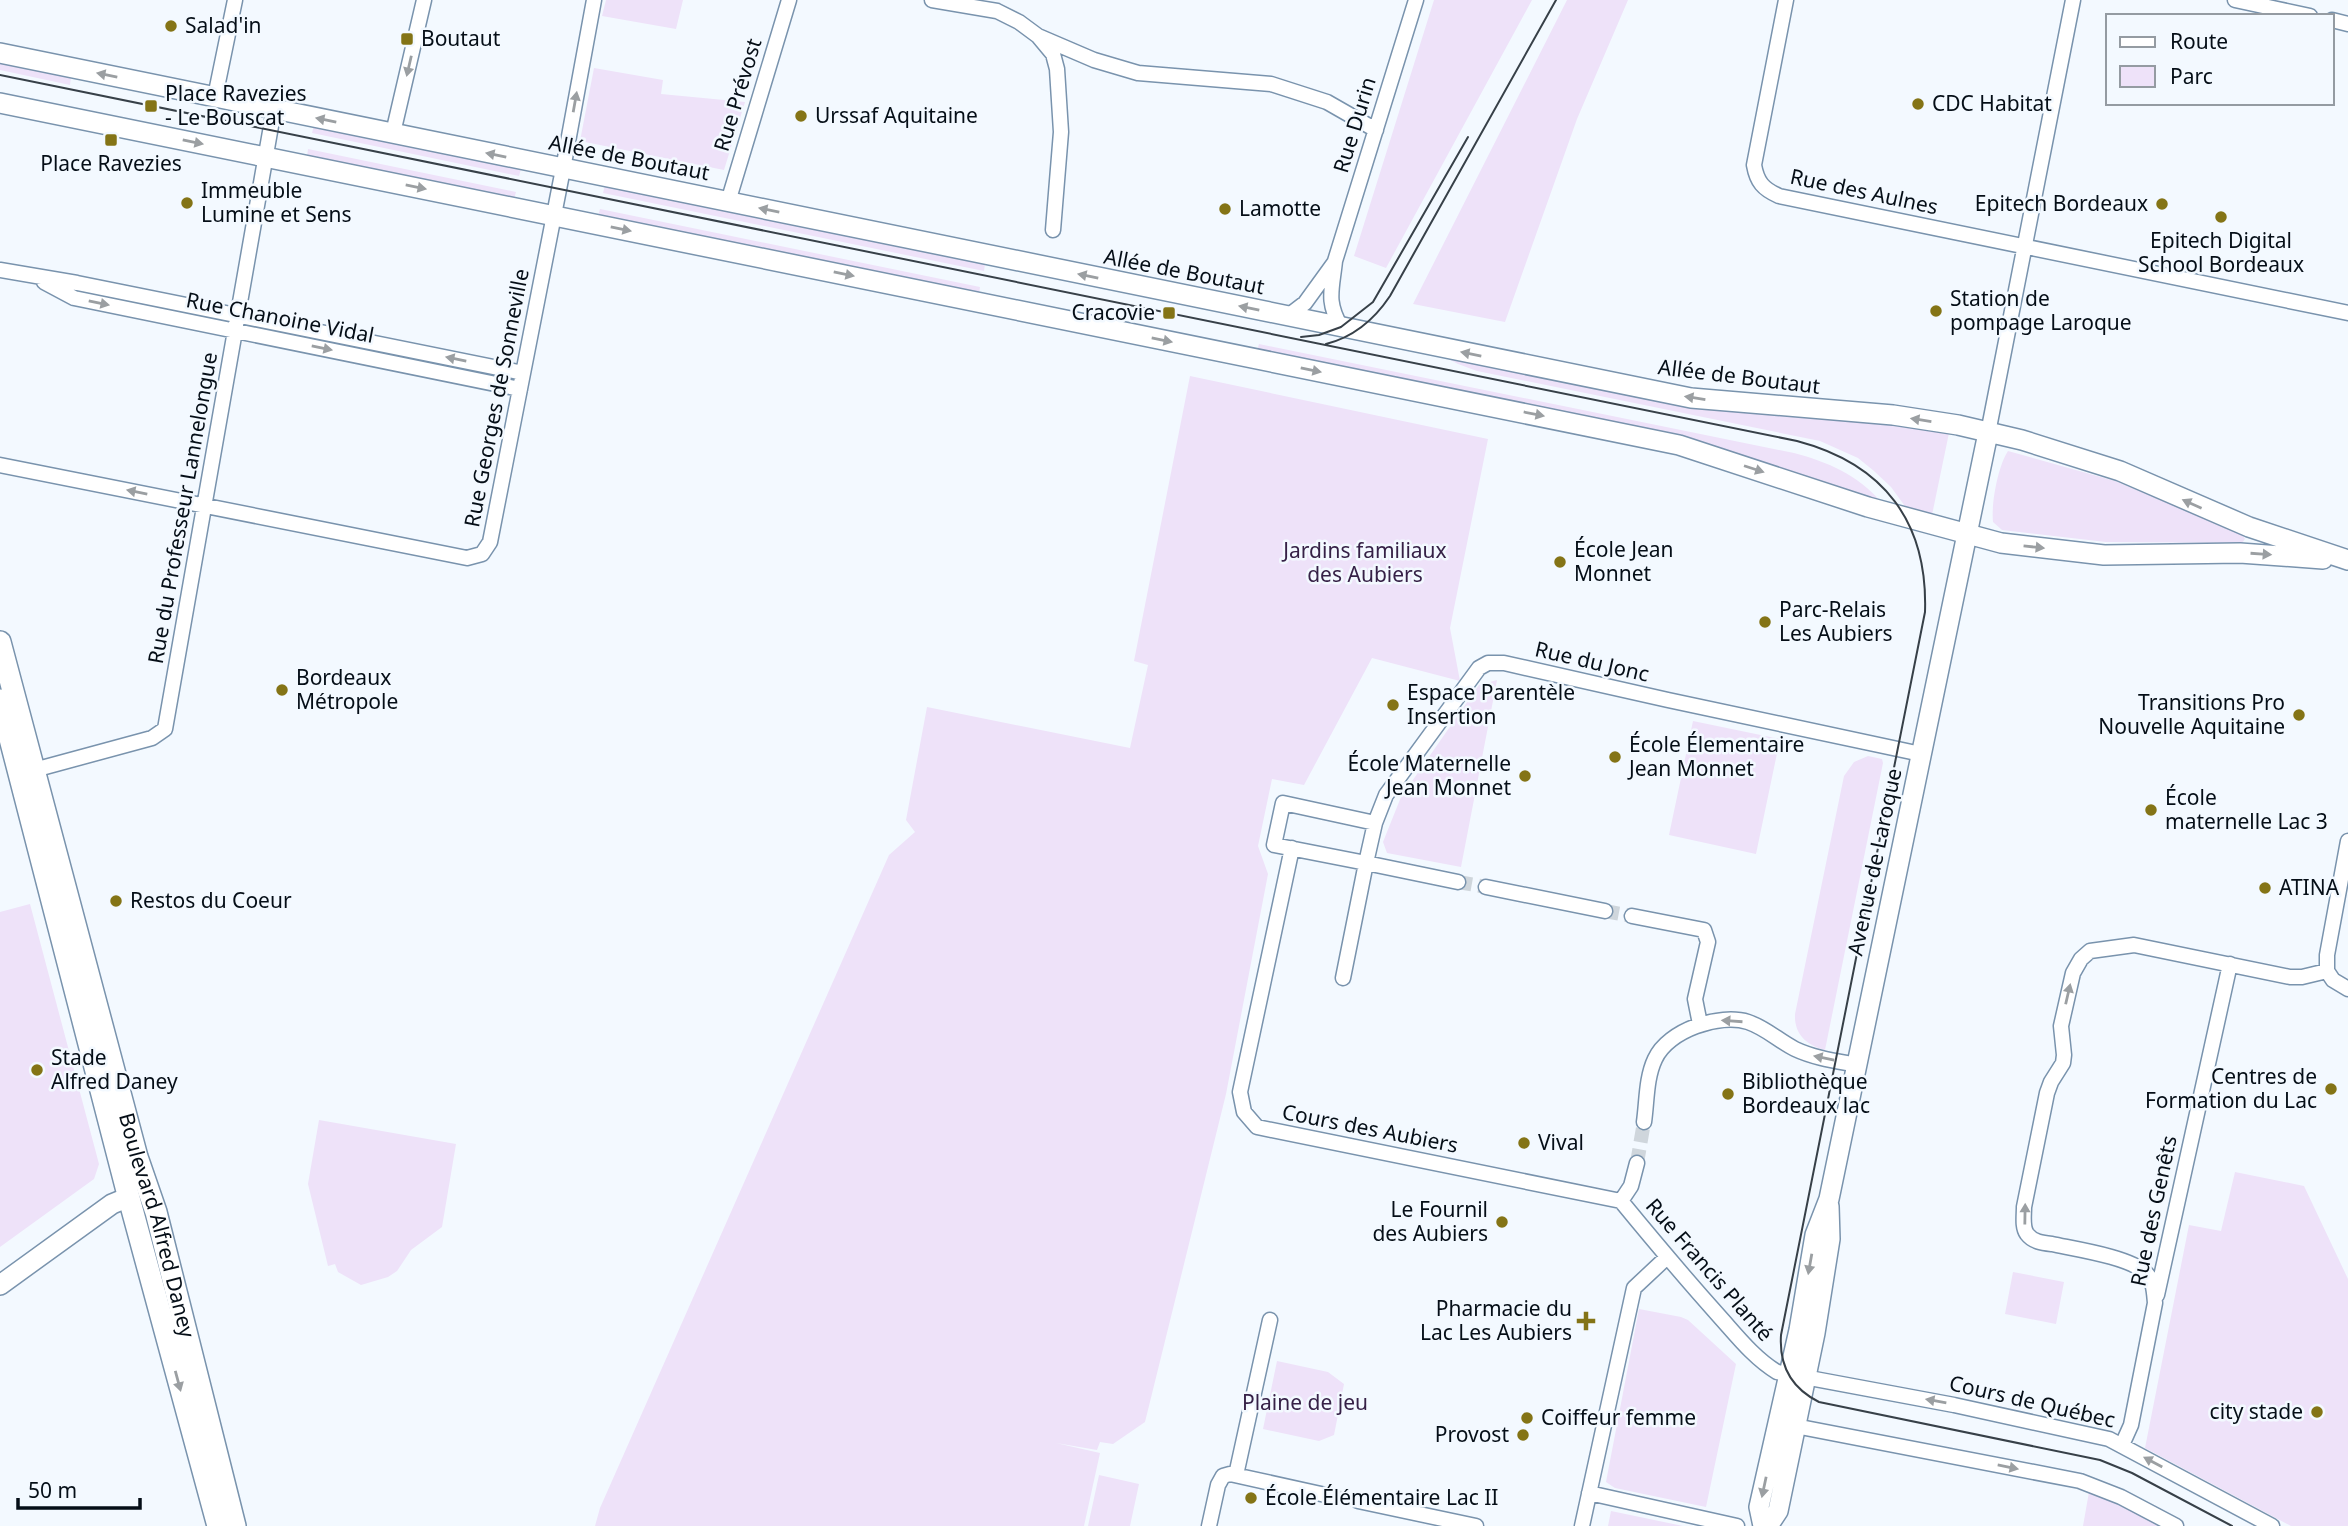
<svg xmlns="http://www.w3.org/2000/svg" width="2348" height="1526" viewBox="0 0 2348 1526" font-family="'Noto Sans',sans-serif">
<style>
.green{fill:#eee2f9}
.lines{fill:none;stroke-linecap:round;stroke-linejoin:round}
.street-tunnel{stroke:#cfd6dc;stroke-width:14;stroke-dasharray:14 7;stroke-linecap:butt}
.street-casing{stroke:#7993ad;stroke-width:17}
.secondary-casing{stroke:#7993ad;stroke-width:22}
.primary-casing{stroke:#7993ad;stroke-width:24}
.street{stroke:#fff;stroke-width:14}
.secondary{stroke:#fff;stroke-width:19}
.primary{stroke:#fff;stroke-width:21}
.tram{stroke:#374048;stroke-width:2}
.oneway{fill:#9b9fa2}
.poi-dot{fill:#847416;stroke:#f3f9ff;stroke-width:2.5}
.labels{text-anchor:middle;stroke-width:5;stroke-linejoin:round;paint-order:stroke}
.poi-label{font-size:21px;fill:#050e17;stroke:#f3f9ff;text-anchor:start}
.street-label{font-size:21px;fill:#050e17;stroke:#f3f9ff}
.park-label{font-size:21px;fill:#362147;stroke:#f3f9ff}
</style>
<rect width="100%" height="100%" fill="#f3f9ff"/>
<!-- green -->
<path class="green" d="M606,0H683L676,29L602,16Z
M1434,0H1532L1386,268L1354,256Z
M1567,0H1628L1577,119L1505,322L1413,304Z
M0,63L71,77L70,85L0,70Z
M594,68L663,80L661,94L745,102L724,170L580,141Z
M314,125L521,169L519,176L312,133Z
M308,149L516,192L514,199L307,157Z
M605,185L985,264L984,271L603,193Z
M600,209L980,287L979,294L598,216Z
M1259,344L1794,453C1828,462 1858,475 1881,502L1257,351Z
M1443,356L1680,406L1893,424L1949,433L1932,515L1907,509L1891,487L1874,471L1858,458L1820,441L1477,371L1458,364Z
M1190,376L1488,439L1450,628L1460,681L1372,658L1304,785L1272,779L1258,846L1268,874L1226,1094L1145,1422L1113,1444L1100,1442L1097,1450L1056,1443L1100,1453L1084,1526H595L600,1508L889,855L915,832L906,820L927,707L1130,748L1148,665L1134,661Z
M2008,451L2115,481L2242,534L2245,539L2242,543L2106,542L2002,530L1993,522C1991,504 1998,466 2008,451Z
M1497,680L1461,867L1387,853L1383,842L1401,797L1479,685Z
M1693,721L1780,739L1756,854L1669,835Z
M1868,756L1882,759L1883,763L1825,1050C1806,1045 1794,1034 1795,1014L1844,776L1854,762Z
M30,904L99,1164L94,1179L0,1247V912Z
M319,1120L456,1144L442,1227L411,1250L397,1271L388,1277L361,1285L338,1272L335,1264L328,1266L308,1184Z
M2235,1172L2304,1186L2348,1279V1526H2291L2145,1448L2189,1225L2221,1231Z
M2013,1272L2064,1282L2056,1324L2005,1314Z
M1639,1309L1681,1317L1688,1320L1736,1364L1706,1507L1615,1488L1606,1482Z
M1277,1361L1328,1372L1344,1384L1334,1435L1319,1441L1263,1429Z
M1099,1475L1139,1484L1130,1526H1088Z
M2089,1492L2116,1501L2161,1526H2083Z
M1611,1511L1683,1526H1608Z"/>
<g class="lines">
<!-- street-tunnel -->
<path class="street-tunnel" d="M1458,882L1486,887
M1605,911L1632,916
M1637,1163L1644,1122
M1330,1496L1358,1501"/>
<defs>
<path id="street" d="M932,0L997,11L1019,22L1038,36L1053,54L1057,69L1061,132L1053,230
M1786,0L1754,165C1757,182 1763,189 1779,196L2348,313
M2235,0L2310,16
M2332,20L2348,24
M1038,36L1094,60L1138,73L1271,84L1327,102L1376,130
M215,97L235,0
M393,133L424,0
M728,202L789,0
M0,270L77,283L523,373
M44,282L74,298L520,389
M1288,316L1305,303L1334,263
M1341,327C1326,301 1332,290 1335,261L1416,0
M1988,433L2073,0
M0,465L467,558L482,554L490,542L563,169L594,0
M34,770L152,738L165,729L274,109
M1375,823L1283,803L1274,845L1366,863L1375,823L1386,795L1479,668L1488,663H1504L1668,700L1921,754
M1292,848L1240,1092L1244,1112L1257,1127L1621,1201
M1486,887L1605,911
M1632,916L1704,930L1708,942L1695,999L1700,1024
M2327,971V955L2348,841
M2327,971L2333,980L2348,989
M1343,978L1366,863L1458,882
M1644,1122C1647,1101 1646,1078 1655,1059C1668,1030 1720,1013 1748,1022C1766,1028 1779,1041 1795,1049C1814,1058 1836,1061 1857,1065
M1637,1163L1631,1186L1621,1201C1653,1240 1685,1278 1719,1316C1737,1336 1754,1358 1777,1372L1954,1405L2109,1439L2272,1526
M2157,1295L2230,964
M1790,1422L1795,1426L2080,1481L2121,1497L2176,1526
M2122,1445L2131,1425L2155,1303C2154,1293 2154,1281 2146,1273C2130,1257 2075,1249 2052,1244C2043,1243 2033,1242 2027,1234C2022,1227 2024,1216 2024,1207L2047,1093L2051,1082L2063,1063L2064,1055L2061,1026L2073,973L2081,959L2090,951L2134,945L2290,977H2302L2327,971
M1236,1475L1270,1320
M1589,1493L1737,1526
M1358,1501L1476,1526
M1209,1526L1218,1485L1223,1476L1230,1474L1330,1496
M1582,1526L1634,1288L1666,1258"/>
<path id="secondary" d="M0,53L1691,398L1893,415L1958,425L2022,440L2120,471L2249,527L2348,560
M0,103L1679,445L1868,507L2001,543L2104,555L2240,553L2323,559
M0,1285L112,1204L129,1197
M1763,1526L1759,1507L1799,1330L1815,1235L1829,1199L1988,433
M1768,1526L1778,1511L1815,1333L1830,1239L1829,1206"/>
<g id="primary">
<path id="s1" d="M0,642L137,1157L156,1212L235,1526"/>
<path d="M0,700L126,1187L218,1526"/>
</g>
</defs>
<!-- street casing -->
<use href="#street" class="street-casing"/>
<!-- secondary casing -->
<use href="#secondary" class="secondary-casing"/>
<!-- primary casing -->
<use href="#primary" class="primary-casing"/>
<!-- street -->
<use href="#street" class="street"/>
<!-- secondary -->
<use href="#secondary" class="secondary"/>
<!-- primary -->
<use href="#primary" class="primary"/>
<!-- tram -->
<path class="tram" d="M0,75L1797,441C1884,464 1928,522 1925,612L1781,1335C1779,1365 1791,1388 1819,1402L2100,1460L2132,1473L2232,1526
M1301,337L1319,335L1341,327L1373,302L1468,137
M1326,344C1354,337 1374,320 1390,296L1556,0"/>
</g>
<!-- one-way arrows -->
<defs><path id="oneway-solid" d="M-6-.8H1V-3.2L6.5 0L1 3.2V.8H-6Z" transform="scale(1.75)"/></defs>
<g class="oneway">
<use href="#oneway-solid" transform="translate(409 66) rotate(103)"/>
<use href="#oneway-solid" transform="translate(107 75) rotate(-169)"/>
<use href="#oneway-solid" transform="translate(575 102) rotate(-80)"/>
<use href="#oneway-solid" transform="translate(326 120) rotate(-169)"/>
<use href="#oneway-solid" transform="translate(193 142) rotate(12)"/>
<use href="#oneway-solid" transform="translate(496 155) rotate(-168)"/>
<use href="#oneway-solid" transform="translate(416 187) rotate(11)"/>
<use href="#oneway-solid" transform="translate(769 210) rotate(-169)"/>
<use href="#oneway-solid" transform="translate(621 229) rotate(12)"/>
<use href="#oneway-solid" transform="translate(844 274) rotate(12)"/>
<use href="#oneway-solid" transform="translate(1088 276) rotate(-168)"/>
<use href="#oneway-solid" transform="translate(99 303) rotate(12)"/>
<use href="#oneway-solid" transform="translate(1249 308) rotate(-169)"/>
<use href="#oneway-solid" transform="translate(1162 340) rotate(11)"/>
<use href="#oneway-solid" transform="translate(322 348) rotate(12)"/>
<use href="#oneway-solid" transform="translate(1471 354) rotate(-169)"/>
<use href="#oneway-solid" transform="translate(456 359) rotate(-169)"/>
<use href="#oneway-solid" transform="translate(1311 370) rotate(12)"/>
<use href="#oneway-solid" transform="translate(1695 398) rotate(-171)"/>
<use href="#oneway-solid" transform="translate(1534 414) rotate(11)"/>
<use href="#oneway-solid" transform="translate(1921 420) rotate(-171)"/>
<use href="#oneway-solid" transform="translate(1754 469) rotate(18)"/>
<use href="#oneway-solid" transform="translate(137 492) rotate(-169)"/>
<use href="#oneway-solid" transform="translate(2192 504) rotate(-156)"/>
<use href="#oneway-solid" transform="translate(2034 547) rotate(6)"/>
<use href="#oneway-solid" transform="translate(2261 554) rotate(4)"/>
<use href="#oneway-solid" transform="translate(2068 994) rotate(-77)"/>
<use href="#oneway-solid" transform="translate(1732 1021) rotate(-176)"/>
<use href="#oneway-solid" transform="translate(1824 1058) rotate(-168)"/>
<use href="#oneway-solid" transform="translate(2025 1214) rotate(-89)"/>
<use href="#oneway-solid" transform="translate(1810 1264) rotate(100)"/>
<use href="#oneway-solid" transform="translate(178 1381) rotate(75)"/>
<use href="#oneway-solid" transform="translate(1936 1401) rotate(-170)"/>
<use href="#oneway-solid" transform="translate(2153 1462) rotate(-152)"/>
<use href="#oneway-solid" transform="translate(2008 1467) rotate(11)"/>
<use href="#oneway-solid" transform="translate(1764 1487) rotate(102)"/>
</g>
<!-- markers -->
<g class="poi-dot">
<circle cx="171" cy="26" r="7"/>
<rect x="400" y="32" width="14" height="14" rx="3.5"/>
<circle cx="1918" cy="104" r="7"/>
<rect x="144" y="99" width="14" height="14" rx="3.5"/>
<circle cx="801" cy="116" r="7"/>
<rect x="104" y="133" width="14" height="14" rx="3.5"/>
<circle cx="187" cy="203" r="7"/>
<circle cx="2162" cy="204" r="7"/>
<circle cx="1225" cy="209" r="7"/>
<circle cx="2221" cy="217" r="7"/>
<circle cx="1936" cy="311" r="7"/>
<rect x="1162" y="306" width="14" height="14" rx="3.5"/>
<circle cx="1560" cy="562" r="7"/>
<circle cx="1765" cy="622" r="7"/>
<circle cx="282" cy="690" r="7"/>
<circle cx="1393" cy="705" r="7"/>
<circle cx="2299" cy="715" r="7"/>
<circle cx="1615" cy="757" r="7"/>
<circle cx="1525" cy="776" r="7"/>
<circle cx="2151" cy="810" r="7"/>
<circle cx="2265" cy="888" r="7"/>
<circle cx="116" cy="901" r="7"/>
<circle cx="37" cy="1070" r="7"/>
<circle cx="2331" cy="1089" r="7"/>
<circle cx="1728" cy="1094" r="7"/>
<circle cx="1524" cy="1143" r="7"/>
<circle cx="1502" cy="1222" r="7"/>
<path d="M1582.5 1310.5h7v7h7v7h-7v7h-7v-7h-7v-7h7z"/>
<circle cx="2317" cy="1412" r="7"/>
<circle cx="1527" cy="1418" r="7"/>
<circle cx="1523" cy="1435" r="7"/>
<circle cx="1251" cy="1498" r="7"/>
</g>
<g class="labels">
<!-- poi labels -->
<g class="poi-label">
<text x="185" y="33">Salad'in</text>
<text x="421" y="46">Boutaut</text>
<text x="165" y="101">Place Ravezies<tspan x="165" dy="24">- Le Bouscat</tspan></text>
<text x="1932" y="111">CDC Habitat</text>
<text x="815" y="123">Urssaf Aquitaine</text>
<text x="111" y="171" text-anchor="middle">Place Ravezies</text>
<text x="201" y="198">Immeuble<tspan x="201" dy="24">Lumine et Sens</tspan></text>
<text x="2148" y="211" text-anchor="end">Epitech Bordeaux</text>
<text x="1239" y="216">Lamotte</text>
<text x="2221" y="248" text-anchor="middle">Epitech Digital<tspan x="2221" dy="24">School Bordeaux</tspan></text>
<text x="1950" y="306">Station de<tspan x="1950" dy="24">pompage Laroque</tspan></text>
<text x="1155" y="320" text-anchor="end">Cracovie</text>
<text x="1574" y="557">École Jean<tspan x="1574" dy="24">Monnet</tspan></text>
<text x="1779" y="617">Parc-Relais<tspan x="1779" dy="24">Les Aubiers</tspan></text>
<text x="296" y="685">Bordeaux<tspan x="296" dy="24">Métropole</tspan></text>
<text x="1407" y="700">Espace Parentèle<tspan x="1407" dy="24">Insertion</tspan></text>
<text x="2285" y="710" text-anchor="end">Transitions Pro<tspan x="2285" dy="24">Nouvelle Aquitaine</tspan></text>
<text x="1629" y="752">École Élementaire<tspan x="1629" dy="24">Jean Monnet</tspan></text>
<text x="1511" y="771" text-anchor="end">École Maternelle<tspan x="1511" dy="24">Jean Monnet</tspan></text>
<text x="2165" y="805">École<tspan x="2165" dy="24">maternelle Lac 3</tspan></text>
<text x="2279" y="895">ATINA</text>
<text x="130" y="908">Restos du Coeur</text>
<text x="51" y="1065">Stade<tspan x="51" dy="24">Alfred Daney</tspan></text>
<text x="2317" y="1084" text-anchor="end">Centres de<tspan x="2317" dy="24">Formation du Lac</tspan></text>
<text x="1742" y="1089">Bibliothèque<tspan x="1742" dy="24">Bordeaux lac</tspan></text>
<text x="1538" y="1150">Vival</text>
<text x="1488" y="1217" text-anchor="end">Le Fournil<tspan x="1488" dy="24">des Aubiers</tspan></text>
<text x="1572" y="1316" text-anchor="end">Pharmacie du<tspan x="1572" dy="24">Lac Les Aubiers</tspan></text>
<text x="2303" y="1419" text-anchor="end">city stade</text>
<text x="1541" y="1425">Coiffeur femme</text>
<text x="1509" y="1442" text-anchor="end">Provost</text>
<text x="1265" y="1505">École Élémentaire Lac II</text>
</g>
<!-- street labels -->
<g class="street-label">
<text transform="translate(738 95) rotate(-73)" y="7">Rue Prévost</text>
<text transform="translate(1355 125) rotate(-73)" y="7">Rue Durin</text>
<text transform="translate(629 158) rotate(11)" y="7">Allée de Boutaut</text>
<text transform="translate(1864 192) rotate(12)" y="7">Rue des Aulnes</text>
<text transform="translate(1184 272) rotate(11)" y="7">Allée de Boutaut</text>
<text transform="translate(280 318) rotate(11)" y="7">Rue Chanoine Vidal</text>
<text transform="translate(1739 377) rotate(7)" y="7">Allée de Boutaut</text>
<text transform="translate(497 398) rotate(-79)" y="7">Rue Georges de Sonneville</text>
<text transform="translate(183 508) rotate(-80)" y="7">Rue du Professeur Lannelongue</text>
<text transform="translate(1592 662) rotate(13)" y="7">Rue du Jonc</text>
<text transform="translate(1875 862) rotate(-78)" y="7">Avenue de Laroque</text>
<text transform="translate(1370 1129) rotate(11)" y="7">Cours des Aubiers</text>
<text transform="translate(2154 1211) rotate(-78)" y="7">Rue des Genêts</text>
<text dy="7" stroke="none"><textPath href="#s1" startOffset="604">Boulevard Alfred Daney</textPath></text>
<text transform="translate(1709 1270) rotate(49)" y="7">Rue Francis Planté</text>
<text transform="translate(2032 1402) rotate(13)" y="7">Cours de Québec</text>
</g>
<!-- park labels -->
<g class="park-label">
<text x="1365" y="558">Jardins familiaux<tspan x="1365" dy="24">des Aubiers</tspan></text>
<text x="1305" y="1410">Plaine de jeu</text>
</g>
</g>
<!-- legend -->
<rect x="2106" y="14" width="228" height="91" fill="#f3f9ff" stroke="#949ba2" stroke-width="2"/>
<rect x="2120" y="37" width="35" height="10" fill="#ffffff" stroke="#949ba2" stroke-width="2"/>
<text x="2170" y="49" font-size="21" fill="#050e17">Route</text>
<rect x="2120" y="66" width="35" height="21" fill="#eee2f9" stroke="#949ba2" stroke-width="2"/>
<text x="2170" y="84" font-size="21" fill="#050e17">Parc</text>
<!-- scale -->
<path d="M18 1498v10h122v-10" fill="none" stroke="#050e17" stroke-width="3.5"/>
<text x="28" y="1498" font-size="21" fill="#050e17" stroke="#f3f9ff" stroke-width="5" paint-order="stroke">50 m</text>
</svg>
